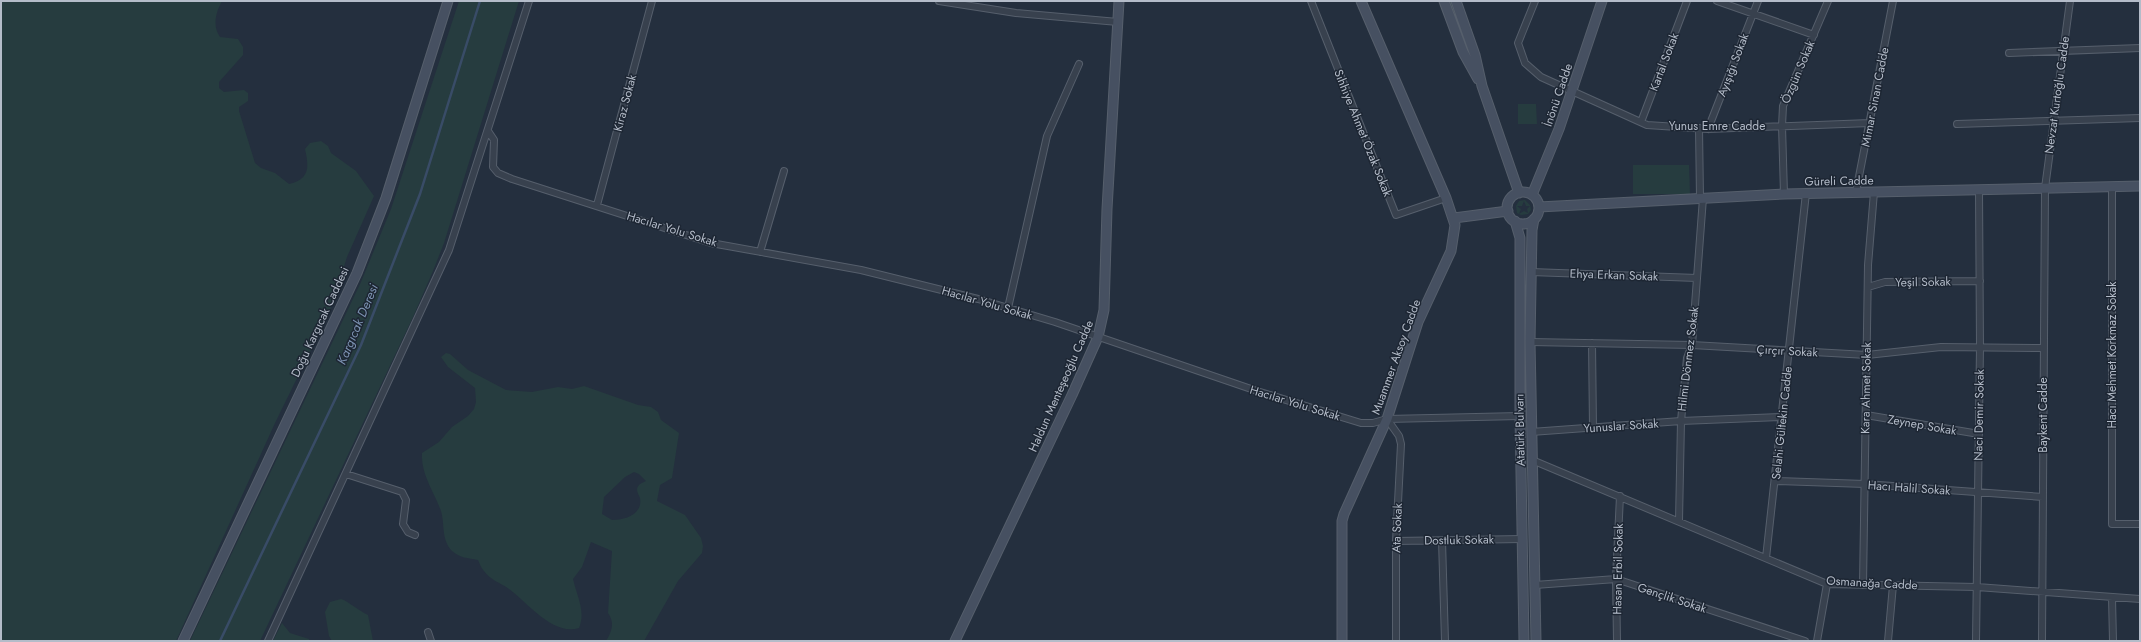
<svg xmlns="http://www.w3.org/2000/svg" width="2141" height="642" viewBox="0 0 2141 642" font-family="Jost,sans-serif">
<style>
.green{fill:#263c3f;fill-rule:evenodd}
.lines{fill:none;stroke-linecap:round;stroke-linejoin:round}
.stream{stroke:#394c67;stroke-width:2.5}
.street-casing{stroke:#565f6c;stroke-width:8}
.secondary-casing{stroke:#565f6c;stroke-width:11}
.street{stroke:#38414e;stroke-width:6}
.secondary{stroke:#465061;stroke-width:9}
.labels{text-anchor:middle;stroke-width:3;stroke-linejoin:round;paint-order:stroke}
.street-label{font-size:12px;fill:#b4bcc9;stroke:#1d2633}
.water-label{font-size:13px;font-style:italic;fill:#7c92b1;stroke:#1d2633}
</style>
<rect width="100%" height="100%" fill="#242f3e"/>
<!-- green -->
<path class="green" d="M1,1H222C216,12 212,26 220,37L238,39L243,47V55L219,82V88L224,92L244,90L248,93V101L239,107V111L255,163L261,168L275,173L289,184C310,179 309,167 305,149L310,143L321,141L328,146L331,153L356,171L374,196L347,257L329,313L275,423L176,641H1Z
M459,1H519L444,243L433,271L413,317L260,641H190L361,282L391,209Z
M1449,1H1452L1470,50L1468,51Z
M1536,104L1537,124H1518V104Z
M1633,165H1689L1690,194H1633Z
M1525,200L1530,205L1531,210L1528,214L1521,215L1517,213L1516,206L1519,201ZM1524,201L1526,206H1530L1527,209L1528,213L1524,211L1519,214L1521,209L1517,206H1522Z
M446,353L450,354L468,370L506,390L532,392L558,387L572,389L584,386L638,405L651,407L658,412L661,420L679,433L672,478L660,485L657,501L685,515L701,538L703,546L702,553L678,581L644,641H606C612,631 615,623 608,613L612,551L591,542L582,567L573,579C577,597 586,611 579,628C553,636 528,603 509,589C501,583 490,580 484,571C481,568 480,564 478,560C468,558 460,558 452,551C441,539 445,525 441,511C434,491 421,475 422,453L439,442L452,427L468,416L474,409L476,402L475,388L448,367L441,357ZM634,472L639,474L646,481C642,483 638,484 637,489C637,493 639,495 640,498C643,515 624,520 612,520L602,514L604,497L625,477Z
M341,599C348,601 359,611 368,615L373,641H332L329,636L325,612L330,602Z
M282,623L290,633L309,639V641H273Z"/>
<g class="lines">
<!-- stream -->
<path class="stream" d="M220,641L361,345L420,194L480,1"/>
<defs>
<path id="street" d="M939,1L1016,13L1118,22
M1311,1L1396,215L1446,198
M1535,1L1518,43L1525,63L1541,77L1647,125L1708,129L1870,123
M1717,1L1814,35
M2009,53L2140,48
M1641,122L1687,1
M1957,124L2140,118
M1699,128L1700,198
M1708,129L1758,1
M488,131L494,140L493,167L498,173L512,179L711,243L861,270L978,299L1055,322L1257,391L1361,423H1373L1387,419L1520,416
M2112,186V524H2140
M1856,192L1893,1
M1784,194L1782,126L1783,106L1828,1
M597,205L652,1
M760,252L784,171
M1531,272L1697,278
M1868,287L1885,282L1980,281
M1008,308L1047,136L1079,64
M1530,342L1692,345L1867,355L1941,347L2044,348
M1592,343L1593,428
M1866,415L1979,434
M1387,419L1399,436L1401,444L1396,541V641
M1531,432L1681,421L1782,417
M1532,460L1827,584L1977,587L2140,599
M346,474L402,492L406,500L403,524L408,532L415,535
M1776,481L1865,484L2043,497
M1679,521L1681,421L1687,358L1692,345L1703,198
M1396,541L1522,539
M1442,541L1445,641
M1766,558L1806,193
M1535,585L1616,579L1805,641
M1863,585L1868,265L1874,192
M2112,598L2113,641
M428,632L431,641
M268,641L449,250L529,1
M1617,641L1616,579L1620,496
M1817,641L1827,584
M1888,641L1893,585
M1976,641L1980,347L1979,190
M2042,641L2045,188L2070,1"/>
<path id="secondary" d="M1444,1L1463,52L1478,79
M1456,1L1475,55L1482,86L1519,193
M1507 208a16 16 0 1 1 32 0a16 16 0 1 1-32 0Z
M1532,195L1559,129L1602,1
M1539,207L1784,194L2140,186
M1454,218L1508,211
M1534,219L1532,230L1530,342L1536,641
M1515,221L1520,238V416L1524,641
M183,641L357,273L386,198L448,1
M955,641L1072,395L1098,337L1104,310L1107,209L1119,1
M1342,641V521L1344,514L1387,419L1418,322L1451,251L1455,225L1446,198L1361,1"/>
</defs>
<!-- street casing -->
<use href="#street" class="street-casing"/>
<!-- secondary casing -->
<use href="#secondary" class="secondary-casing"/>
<!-- street -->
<use href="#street" class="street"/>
<!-- secondary -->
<use href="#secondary" class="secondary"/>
</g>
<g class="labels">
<!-- street labels -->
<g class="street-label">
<text transform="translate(1664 62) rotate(-69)" y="4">Kartal Sokak</text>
<text transform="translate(1733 65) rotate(-69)" y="4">Ayışığı Sokak</text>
<text transform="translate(1798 72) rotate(-67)" y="4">Özgün Sokak</text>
<text transform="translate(1558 95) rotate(-71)" y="4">İnönü Cadde</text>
<text transform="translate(2057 95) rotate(-82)" y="4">Nevzat Kurtoğlu Cadde</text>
<text transform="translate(1875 97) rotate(-79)" y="4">Mimar Sinan Cadde</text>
<text transform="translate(625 103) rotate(-75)" y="4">Kiraz Sokak</text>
<text x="1717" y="130">Yunus Emre Cadde</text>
<text transform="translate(1363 133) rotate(68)" y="4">Sıhhiye Ahmet Özak Sokak</text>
<text transform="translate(1839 181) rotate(-1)" y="4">Güreli Cadde</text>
<text transform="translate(672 229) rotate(17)" y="4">Hacılar Yolu Sokak</text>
<text transform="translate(1614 275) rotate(2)" y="4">Ehya Erkan Sokak</text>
<text transform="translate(1923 282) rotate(-1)" y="4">Yeşil Sokak</text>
<text transform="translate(987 303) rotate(16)" y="4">Hacılar Yolu Sokak</text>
<text transform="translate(320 322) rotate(-65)" y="4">Doğu Kargıcak Caddesi</text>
<text transform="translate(1787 351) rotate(3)" y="4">Çırçır Sokak</text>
<text transform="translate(2112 355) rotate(-90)" y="4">Hacı Mehmet Korkmaz Sokak</text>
<text transform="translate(1396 357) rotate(-70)" y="4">Muammer Aksoy Cadde</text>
<text transform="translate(1688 359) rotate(-83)" y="4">Hilmi Dönmez Sokak</text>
<text transform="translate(1061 386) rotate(-66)" y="4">Haldun Menteşeoğlu Cadde</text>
<text transform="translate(1866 388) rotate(-89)" y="4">Kara Ahmet Sokak</text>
<text transform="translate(1295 403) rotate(17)" y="4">Hacılar Yolu Sokak</text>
<text transform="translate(1979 415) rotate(-89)" y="4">Naci Demir Sokak</text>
<text transform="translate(2043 415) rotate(-90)" y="4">Baykent Cadde</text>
<text transform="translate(1782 423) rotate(-84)" y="4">Selahi Gültekin Cadde</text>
<text transform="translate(1922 425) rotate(10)" y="4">Zeynep Sokak</text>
<text transform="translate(1621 426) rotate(-4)" y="4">Yunuslar Sokak</text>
<text transform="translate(1520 430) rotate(-91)" y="4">Atatürk Bulvarı</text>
<text transform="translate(1909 488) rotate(4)" y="4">Hacı Halil Sokak</text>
<text transform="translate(1397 528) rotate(-88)" y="4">Ata Sokak</text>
<text transform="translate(1459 540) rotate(-1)" y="4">Dostluk Sokak</text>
<text transform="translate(1618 569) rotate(-89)" y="4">Hasan Erbil Sokak</text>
<text transform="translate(1872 583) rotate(3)" y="4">Osmanağa Cadde</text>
<text transform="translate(1672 598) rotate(18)" y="4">Gençlik Sokak</text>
</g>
<!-- water labels -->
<g class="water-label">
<text transform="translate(357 324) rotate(-67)" y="5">Kargıcak Deresi</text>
</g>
</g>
<!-- border -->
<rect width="2141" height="642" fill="none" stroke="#b4bcc9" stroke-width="4"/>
</svg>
